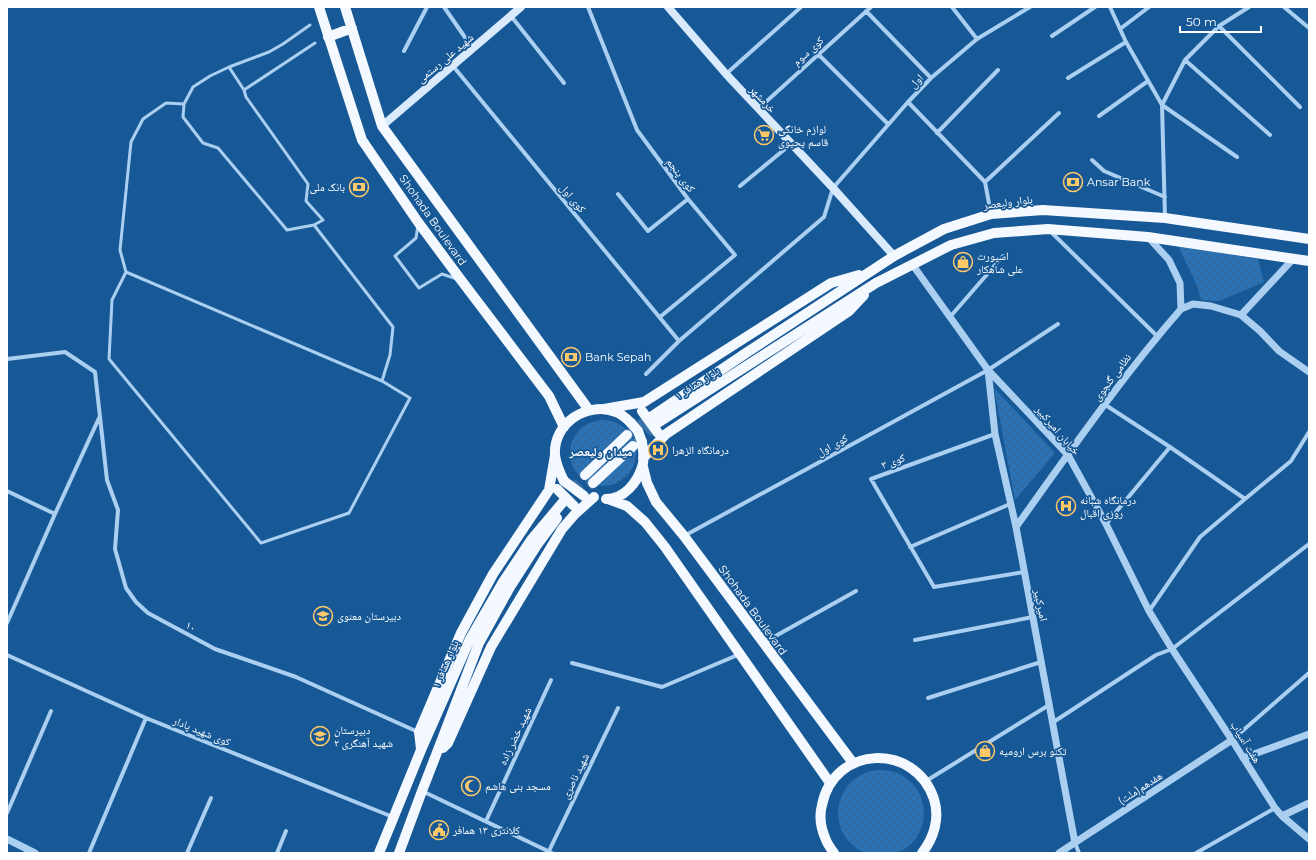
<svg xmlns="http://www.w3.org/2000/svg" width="1316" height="860" viewBox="0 0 1316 860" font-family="Montserrat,'Noto Naskh Arabic',sans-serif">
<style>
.grass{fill:url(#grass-dots)}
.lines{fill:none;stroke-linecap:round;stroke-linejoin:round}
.primary-tunnel{stroke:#3a71a6;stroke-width:10;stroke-dasharray:10 5;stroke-linecap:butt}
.service{stroke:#aacff1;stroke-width:3}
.minor{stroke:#aacff1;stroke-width:4}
.tertiary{stroke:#aacff1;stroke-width:7}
.secondary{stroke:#d8eafc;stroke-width:8}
.primary{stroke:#f4f9ff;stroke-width:10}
.primary-bridge{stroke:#f4f9ff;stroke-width:10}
.labels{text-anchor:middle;stroke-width:3.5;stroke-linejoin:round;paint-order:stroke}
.street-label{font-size:11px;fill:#fff;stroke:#175896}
.poi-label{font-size:11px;fill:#fff;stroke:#175896;text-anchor:start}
.neighbourhood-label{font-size:12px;font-weight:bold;fill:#fff;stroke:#175896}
</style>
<defs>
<pattern id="grass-dots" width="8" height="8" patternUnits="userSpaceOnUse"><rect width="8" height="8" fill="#2b72b5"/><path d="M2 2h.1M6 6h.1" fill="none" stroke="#3d5d7b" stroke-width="1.8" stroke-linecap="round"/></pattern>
</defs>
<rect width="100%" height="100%" fill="#175896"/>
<!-- grass -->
<path class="grass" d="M1178,246L1258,259L1264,282L1219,301L1201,300L1196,283Z
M994,388L1055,453L1015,500Z
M570 453a33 33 0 1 1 66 0a33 33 0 1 1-66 0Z
M838 813a43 43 0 1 1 86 0a43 43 0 1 1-86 0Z"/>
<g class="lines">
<!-- primary-tunnel -->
<path class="primary-tunnel" d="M627,435L651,417
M636,443L656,424
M563,502L585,475
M566,506L593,483"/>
<!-- service -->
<path class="service" d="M310,25L283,44L269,52L229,67L210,76L193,87L184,104L183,117L203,143L218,148L287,230L314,225L323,220L306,201L308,184L246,97L244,90L315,43
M229,67L244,90
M314,225L393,327L390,355L382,381L410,398L349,513L261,543L109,359L112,300L126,272L382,381
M418,225L416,238L395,256L419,288L442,274L457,279
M126,272L120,250L131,142L143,119L166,103L184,104"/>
<!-- minor -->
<path class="minor" d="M444,7L473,49
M588,7L637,130L688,199L735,255L660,317
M952,7L977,39
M1110,7L1126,42L1162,105L1237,157
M1284,7L1309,28
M866,11L931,78
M511,16L564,83
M1219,26L1300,107
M1120,29L1149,7
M1052,36L1095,7
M404,51L427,7
M818,54L888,124
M1185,60L1270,135
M453,66L679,341
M726,74L801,7
M1068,78L1126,42
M908,102L985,182L991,214
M758,109L871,7
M1099,116L1148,81
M937,133L998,70
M1092,160L1104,171L1165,197
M985,182L1059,113
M740,186L791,144
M618,194L648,231L688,199
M1165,218L1162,105L1185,60L1219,26L1249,7
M1050,231L1157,336
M950,317L1003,256
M7,359L65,352L95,372L107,480L118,510L115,549L126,588L136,602L148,613L215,649L296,677L418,732
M646,374L679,341L824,217L833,188L908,102L931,78L977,39L1030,7
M1104,404L1170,447L1245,499L1200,537L1149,611
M995,434L871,479L934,587L1024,572
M7,491L55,514
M1245,499L1291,461L1309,432
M1106,524L1170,447
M684,536L988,370L1058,324
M910,547L1010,504
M7,623L55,514L99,418
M915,640L1033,617
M763,643L856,591
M7,655L146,718L393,817
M572,663L662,687L740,654
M928,698L1041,662
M1052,723L1156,655L1172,649L1309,544
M1232,740L1309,673
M926,781L1049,705
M422,791L552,853
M7,813L51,711
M486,821L551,680
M1075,843L1079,853
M549,851L618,708
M89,853L146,718
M187,853L211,798
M277,853L286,831
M1196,853L1275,808"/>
<!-- tertiary -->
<path class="tertiary" d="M912,264L988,370L1068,455L1106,524L1149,611L1172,649L1232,740L1275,808L1282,816L1309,839
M1181,309L1193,304L1211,306L1241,315L1260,331L1279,351L1309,372
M1241,315L1294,258
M988,370L995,434L1016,527L1075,843
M1016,527C1069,453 1121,378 1181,309L1180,283L1169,260L1148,237
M1243,758L1309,734
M1282,816L1309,803
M7,839L35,853
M1059,853L1232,740"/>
<!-- secondary -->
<path class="secondary" d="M668,7L726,74L833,188L894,256
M382,126L521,7"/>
<!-- primary -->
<path class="primary" d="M319,7L362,140L418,222L461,280L549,396L564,427
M345,7L382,126L589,410
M328,37L352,28
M604,409L644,402L831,283L859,275
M651,417L746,353L894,256L944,229L991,214L1043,210L1165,218L1309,239
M656,424L876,283L951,245L994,233L1048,229L1148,237L1309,261
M643,458L666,434L849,311L864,295
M643,467L647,483L656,502L684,536L853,763
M585,475L627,435
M564,481C560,473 556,465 555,455C553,423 587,401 616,412C622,414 627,419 631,423
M593,483L633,446
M606,499C624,499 637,483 642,467C645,460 643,450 642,442
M608,499L627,506L645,522L665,547L830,783
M443,748L448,743L491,647L562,529L575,514L594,497
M421,749L419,732L461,633L493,574L549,490L555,455
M379,853L421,750L470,639L503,582L531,540L563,502
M399,853L422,791L436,755L479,643L510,587L537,545L557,518
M834,853C831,849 828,845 826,840C821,829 819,816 822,805C834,745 915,742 934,799C940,818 934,838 922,853"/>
<!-- primary-bridge -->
<path class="primary-bridge" d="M642,411L658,433
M631,423L638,431L642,442
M564,481L584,496
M557,489L574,506"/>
</g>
<!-- icons -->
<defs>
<symbol id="supermarket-ring" viewBox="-11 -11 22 22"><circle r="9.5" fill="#175896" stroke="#ffc96a" stroke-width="1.5"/><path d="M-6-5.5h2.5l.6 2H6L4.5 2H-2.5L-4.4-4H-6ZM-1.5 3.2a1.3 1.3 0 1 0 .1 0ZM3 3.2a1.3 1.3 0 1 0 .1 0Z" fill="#ffc96a"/></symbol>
<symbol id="bank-ring" viewBox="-11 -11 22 22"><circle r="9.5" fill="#175896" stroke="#ffc96a" stroke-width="1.5"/><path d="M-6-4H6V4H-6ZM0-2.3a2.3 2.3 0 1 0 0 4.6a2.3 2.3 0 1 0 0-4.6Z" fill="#ffc96a"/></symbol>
<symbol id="shop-ring" viewBox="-11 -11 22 22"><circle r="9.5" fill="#175896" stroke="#ffc96a" stroke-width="1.5"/><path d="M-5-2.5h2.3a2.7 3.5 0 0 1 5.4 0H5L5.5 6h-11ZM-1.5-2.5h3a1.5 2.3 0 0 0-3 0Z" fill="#ffc96a"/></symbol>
<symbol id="hospital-ring" viewBox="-11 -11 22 22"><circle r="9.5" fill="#175896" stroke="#ffc96a" stroke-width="1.5"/><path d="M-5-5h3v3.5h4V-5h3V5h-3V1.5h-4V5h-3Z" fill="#ffc96a"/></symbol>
<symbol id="school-ring" viewBox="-11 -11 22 22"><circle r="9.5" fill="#175896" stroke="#ffc96a" stroke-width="1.5"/><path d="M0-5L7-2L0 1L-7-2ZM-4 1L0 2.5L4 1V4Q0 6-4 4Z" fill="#ffc96a"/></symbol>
<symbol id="mosque-ring" viewBox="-11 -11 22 22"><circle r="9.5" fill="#175896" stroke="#ffc96a" stroke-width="1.5"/><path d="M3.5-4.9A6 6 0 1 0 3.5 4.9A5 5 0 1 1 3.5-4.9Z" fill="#ffc96a"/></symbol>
<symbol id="civic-ring" viewBox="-11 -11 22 22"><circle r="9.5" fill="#175896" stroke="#ffc96a" stroke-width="1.5"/><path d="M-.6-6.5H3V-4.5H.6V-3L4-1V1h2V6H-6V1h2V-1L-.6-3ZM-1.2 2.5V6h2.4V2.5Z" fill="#ffc96a"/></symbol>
</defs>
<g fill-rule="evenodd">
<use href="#supermarket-ring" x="753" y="124" width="22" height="22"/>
<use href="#bank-ring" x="1062" y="171" width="22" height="22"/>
<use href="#bank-ring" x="348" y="176" width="22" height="22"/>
<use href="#shop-ring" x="952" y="251" width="22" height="22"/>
<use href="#bank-ring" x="560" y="346" width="22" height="22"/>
<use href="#hospital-ring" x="647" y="439" width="22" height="22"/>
<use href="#hospital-ring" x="1055" y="495" width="22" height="22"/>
<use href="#school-ring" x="312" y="605" width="22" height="22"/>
<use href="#school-ring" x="309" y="725" width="22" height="22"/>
<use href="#shop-ring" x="974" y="740" width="22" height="22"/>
<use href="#mosque-ring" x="460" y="775" width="22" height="22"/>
<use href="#civic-ring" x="428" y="819" width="22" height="22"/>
</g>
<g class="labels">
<!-- street labels -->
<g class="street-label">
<text transform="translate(808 51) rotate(-42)" y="4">کوی سوم</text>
<text transform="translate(445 58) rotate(-40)" y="4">شهید علی رستمی</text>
<text transform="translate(916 81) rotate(-45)" y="4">اول</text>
<text transform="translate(763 99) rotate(47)" y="4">خرمشهر</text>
<text transform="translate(681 175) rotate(53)" y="4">کوی پنجم</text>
<text transform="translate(573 198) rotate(50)" y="4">کوی اول</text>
<text transform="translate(1008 202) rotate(-7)" y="4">بلوار ولیعصر</text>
<text transform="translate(433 220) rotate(55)" y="4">Shohada Boulevard</text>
<text transform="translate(1112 377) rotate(-53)" y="4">نظامی گنجوی</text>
<text transform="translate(697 383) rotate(-33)" y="4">بلوار همافر ۱</text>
<text transform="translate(1058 430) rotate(49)" y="4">خیابان امیرکبیر</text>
<text transform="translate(832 445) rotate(-29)" y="4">کوی اول</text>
<text transform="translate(893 461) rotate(-20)" y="4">کوی ۳</text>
<text transform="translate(1041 605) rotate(79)" y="4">امیرکبیر</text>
<text transform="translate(753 610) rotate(54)" y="4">Shohada Boulevard</text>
<text transform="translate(191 626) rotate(28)" y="4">۱۰</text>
<text transform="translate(445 664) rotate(-66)" y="4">بلوار همافر ۱</text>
<text transform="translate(202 731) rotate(22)" y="4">کوی شهید پادار</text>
<text transform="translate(515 736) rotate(-65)" y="4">شهید خضر زاده</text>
<text transform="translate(1246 742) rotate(58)" y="4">هفت آسیاب</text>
<text transform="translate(575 776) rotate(-64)" y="4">شهید ناصری</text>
<text transform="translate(1140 788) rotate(-33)" y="4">هفدهم(ملت)</text>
</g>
<!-- poi labels -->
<g class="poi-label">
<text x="778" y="133">لوازم خانگی<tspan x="778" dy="13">قاسم یحیوی</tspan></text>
<text x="1087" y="186">Ansar Bank</text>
<text x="345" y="191" text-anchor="end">بانک ملی</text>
<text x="977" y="260">اسپورت<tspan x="977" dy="13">علی شاهکار</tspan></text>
<text x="585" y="361">Bank Sepah</text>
<text x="672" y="454">درمانگاه الزهرا</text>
<text x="1080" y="504">درمانگاه شبانه<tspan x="1080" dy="13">روزی اقبال</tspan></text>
<text x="337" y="620">دبیرستان معنوی</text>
<text x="334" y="734">دبیرستان<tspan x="334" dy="13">شهید آهنگری ۲</tspan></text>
<text x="999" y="755">تکنو برس ارومیه</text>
<text x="485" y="790">مسجد بنی هاشم</text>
<text x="453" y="834">کلانتری ۱۳ همافر</text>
</g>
<!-- neighbourhood labels -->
<g class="neighbourhood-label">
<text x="601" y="456">میدان ولیعصر</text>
</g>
</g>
<!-- border -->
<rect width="1316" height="860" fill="none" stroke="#ffffff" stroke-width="16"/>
<!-- scale -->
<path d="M1180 26v6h81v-6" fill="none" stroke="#ffffff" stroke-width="2"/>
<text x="1186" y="26" font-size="12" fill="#ffffff" stroke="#175896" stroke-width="3" paint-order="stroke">50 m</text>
</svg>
